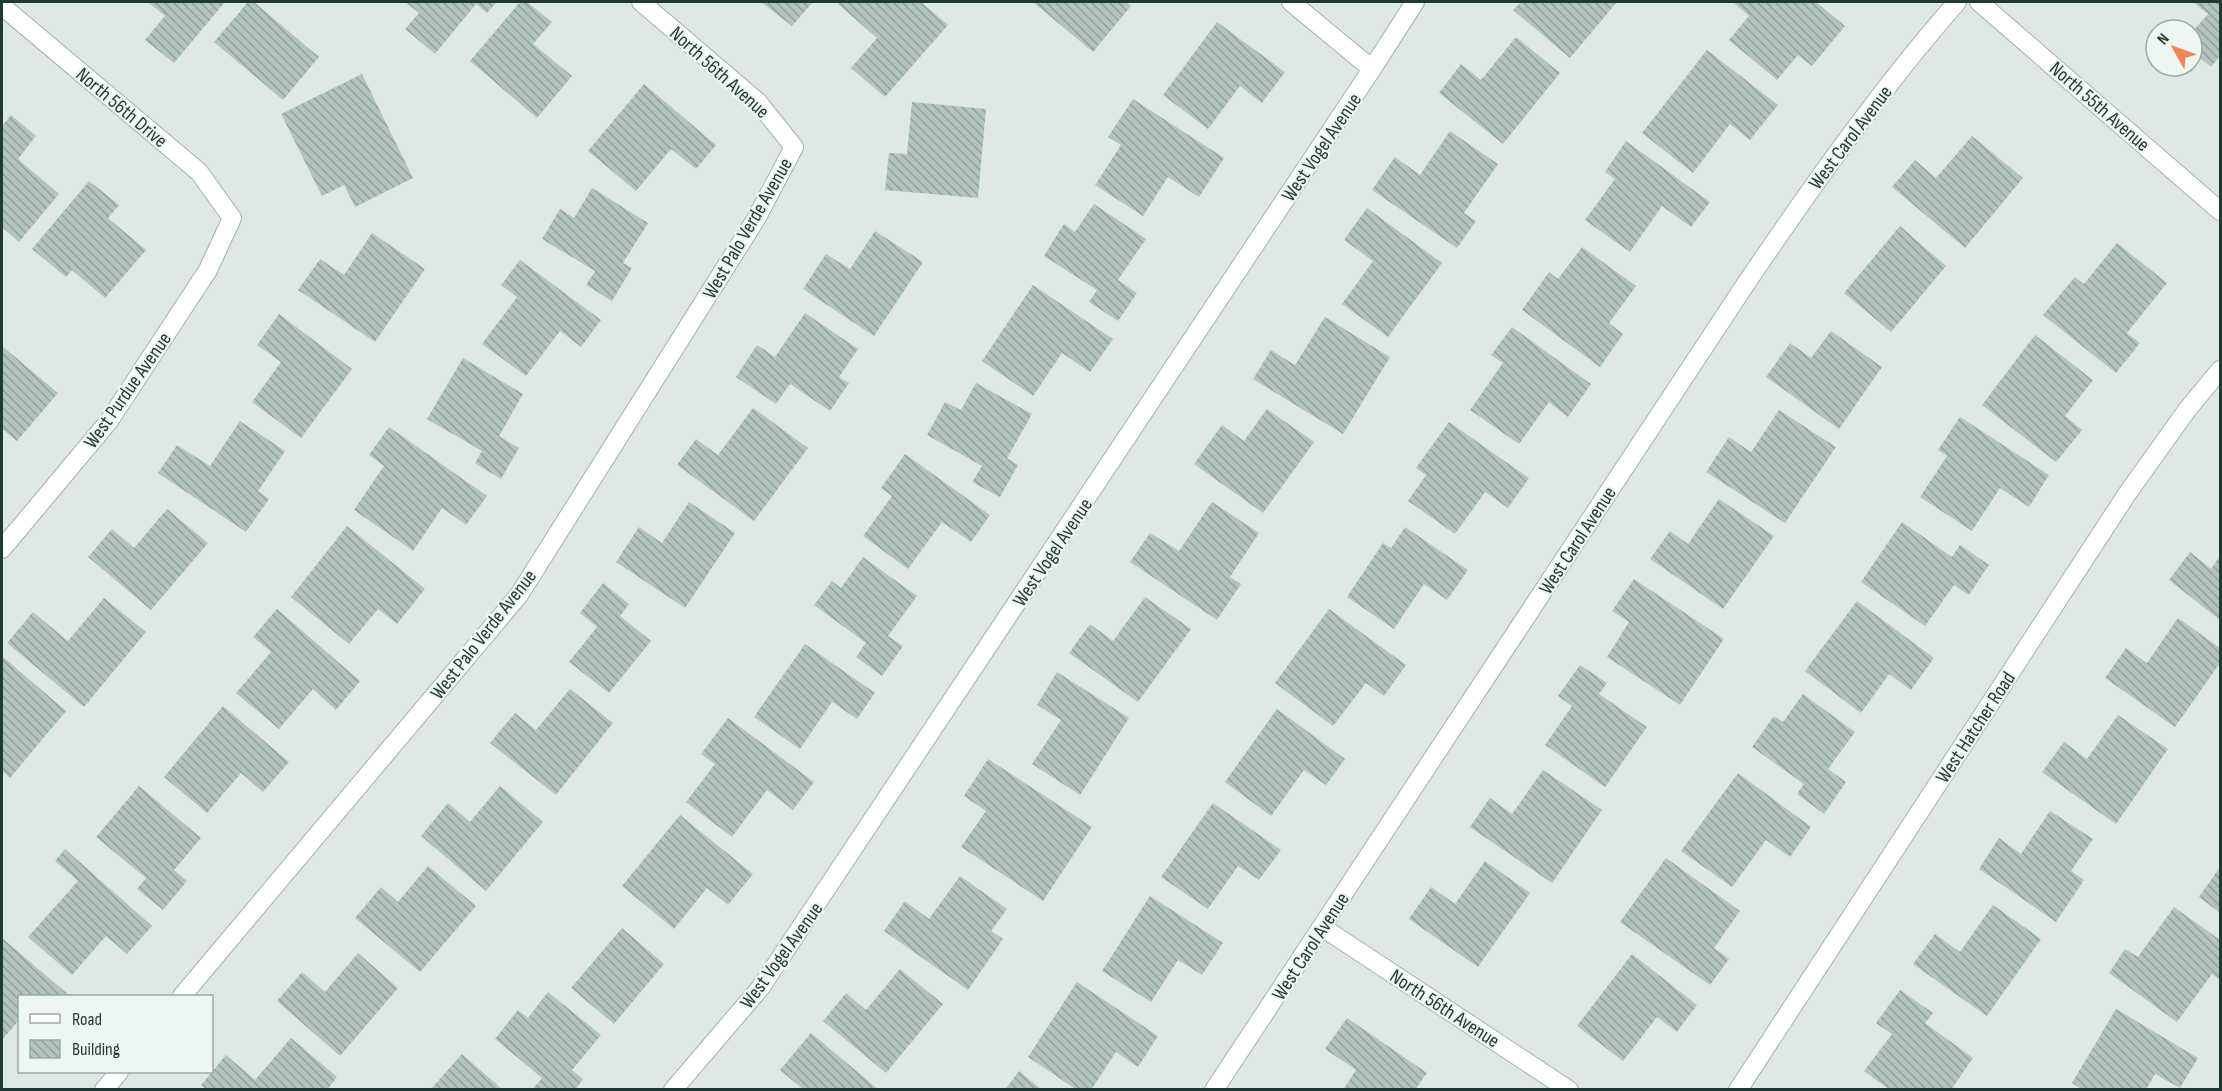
<svg xmlns="http://www.w3.org/2000/svg" width="2222" height="1091" viewBox="0 0 2222 1091" font-family="'Sofia Sans Condensed',sans-serif">
<style>
.building{fill:url(#building-back-hatch)}
.lines{fill:none;stroke-linecap:round;stroke-linejoin:round}
.minor-casing{stroke:#a1b1ac;stroke-width:20}
.tertiary-casing{stroke:#a1b1ac;stroke-width:20}
.minor{stroke:#fff;stroke-width:18}
.tertiary{stroke:#fff;stroke-width:18}
.labels{text-anchor:middle;stroke-width:4.5;stroke-linejoin:round;paint-order:stroke}
.street-label{font-size:20px;fill:#1f3934;stroke:#eef6f3}
</style>
<defs>
<pattern id="building-back-hatch" width="6" height="6" patternUnits="userSpaceOnUse" patternTransform="scale(1.5)"><rect width="6" height="6" fill="#b3c4be"/><path d="M-1 5l2 2M0 0l6 6M5-1l2 2" fill="none" stroke="#91a09b"/></pattern>
</defs>
<rect width="100%" height="100%" fill="#dee9e5"/>
<!-- building -->
<path class="building" d="M148,2H225L174,63L145,40L165,16Z
M248,2H254L319,57L283,100L214,42Z
M405,2H497L487,13L476,4L435,54L405,29L419,13Z
M520,2H527L552,22L533,44L572,76L537,118L470,61Z
M761,2H813L792,26Z
M841,2H921L948,25L885,97L851,68L877,38L838,4Z
M1033,2H1126L1131,6L1093,52Z
M1521,2H1617L1570,58L1513,10Z
M1735,2H1816L1845,26L1812,66L1798,55L1777,80L1729,40L1749,16L1734,3Z
M2193,2H2220V56L2211,67L2192,51V32L2208,14Z
M1217,22L1285,72L1262,103L1240,86L1208,129L1163,95Z
M1516,37L1560,73L1503,144L1439,93L1461,64L1481,80Z
M1707,50L1778,105L1750,140L1730,124L1693,173L1642,133Z
M362,74L413,178L355,207L344,185L322,196L281,114Z
M644,84L716,145L696,169L671,149L636,191L588,151Z
M1133,99L1224,158L1199,197L1168,177L1143,216L1095,185L1121,145L1108,137Z
M912,102L986,109L978,198L885,190L889,153L907,154Z
M11,115L36,136L18,159L59,194L19,242L2,227V126Z
M1450,131L1498,164L1464,213L1476,221L1457,248L1372,190L1395,157L1420,175Z
M1972,136L2023,178L1965,248L1892,187L1915,160L1936,178Z
M1626,141L1710,202L1691,227L1662,206L1630,252L1585,220L1615,179L1605,172Z
M89,181L119,205L108,218L146,250L105,298L72,270L66,277L32,249Z
M592,188L648,223L623,263L632,268L612,301L586,285L595,271L542,239L560,209L574,218Z
M1094,204L1146,239L1118,280L1137,293L1118,321L1089,302L1097,290L1044,256L1064,224L1075,232Z
M1367,208L1442,263L1388,337L1342,304L1373,261L1344,240Z
M1900,226L1946,266L1891,332L1844,293Z
M875,231L923,262L874,336L803,289L826,254L850,269Z
M372,233L425,269L375,342L298,290L320,259L344,275Z
M2117,243L2167,283L2127,333L2140,343L2116,373L2043,315L2075,277L2084,284Z
M1582,247L1636,286L1609,323L1623,334L1600,367L1522,310L1549,272L1558,279Z
M520,260L601,320L581,347L560,331L526,376L482,344L517,297L501,285Z
M1033,285L1113,339L1090,372L1062,353L1033,396L982,361Z
M805,313L858,349L839,377L849,383L830,411L790,384L776,404L736,377L757,345L775,357Z
M279,314L352,369L301,438L252,402L281,362L257,345Z
M1325,317L1390,357L1343,434L1253,379L1271,350L1295,365Z
M1512,327L1591,384L1568,417L1549,402L1519,444L1470,410L1503,363L1491,355Z
M1831,331L1882,367L1839,429L1766,377L1790,343L1811,358Z
M2035,335L2093,380L2065,416L2082,430L2056,462L1982,405Z
M2,346L58,393L17,441L2,429Z
M463,358L523,394L499,436L519,448L501,479L475,463L482,451L427,419Z
M976,383L1032,414L1007,458L1018,465L1000,497L972,482L982,466L927,435L945,402L961,410Z
M753,408L808,448L754,521L677,465L696,439L718,455Z
M1267,409L1314,442L1263,513L1194,464L1222,425L1244,441Z
M1779,410L1836,447L1785,523L1706,472L1729,437L1751,452Z
M1960,417L2049,475L2029,507L2000,488L1972,531L1920,497L1947,456L1938,450Z
M240,421L285,451L258,491L269,499L246,532L158,473L177,445L210,466Z
M1449,422L1529,478L1508,508L1485,492L1455,534L1408,501L1426,475L1416,468Z
M389,427L487,496L466,525L442,508L413,551L354,510L384,466L369,455Z
M905,454L990,515L971,542L942,522L908,569L863,536L892,496L881,488Z
M1719,499L1774,536L1723,609L1650,559L1670,531L1688,544Z
M689,502L735,533L685,608L616,562L639,527L662,543Z
M1212,502L1259,533L1230,577L1241,584L1217,620L1130,562L1150,533L1179,551Z
M167,509L208,543L151,610L88,557L112,529L134,548Z
M1902,522L1952,557L1960,545L1989,565L1969,595L1954,585L1925,626L1861,582Z
M347,526L425,589L397,624L378,609L349,644L291,597Z
M1405,527L1468,570L1447,600L1424,584L1394,629L1347,597L1383,543L1391,548Z
M2190,552L2211,569L2220,556V620L2169,580Z
M863,557L917,596L888,636L903,646L882,676L856,657L866,643L814,605L832,581L841,588Z
M1634,579L1724,639L1680,705L1607,657L1629,622L1612,611Z
M603,583L629,604L620,616L651,641L609,693L569,662L597,627L580,613Z
M1145,597L1191,629L1138,702L1069,653L1090,624L1113,641Z
M104,598L146,632L84,707L7,643L33,612L68,641Z
M1857,601L1934,658L1911,690L1889,674L1861,713L1805,671Z
M277,609L360,681L336,710L313,689L279,729L236,693L271,652L253,637Z
M1329,609L1406,665L1384,696L1366,683L1333,726L1275,683Z
M2178,618L2220,648V663L2175,727L2105,678L2126,648L2147,663Z
M805,644L875,693L857,719L832,702L800,749L754,717Z
M2,656L66,711L10,778L2,771V704L4,702L2,700Z
M1580,665L1607,683L1599,694L1647,727L1605,787L1545,745L1572,706L1558,696Z
M1057,672L1129,718L1080,795L1032,764L1061,720L1037,705Z
M570,689L613,723L556,795L490,743L515,713L536,730Z
M1803,694L1855,732L1828,769L1846,782L1824,814L1797,794L1804,784L1752,747L1774,716L1783,722Z
M223,706L289,762L263,792L241,773L207,813L164,777Z
M1277,709L1345,759L1326,785L1304,770L1271,816L1225,782Z
M2118,715L2168,749L2116,824L2042,772L2064,742L2087,759Z
M728,718L814,782L793,810L767,790L732,837L686,802L715,764L701,754Z
M988,759L1092,827L1043,901L961,847L986,811L964,796Z
M1543,770L1602,810L1552,883L1470,827L1490,798L1512,814Z
M1738,773L1811,827L1790,857L1766,840L1732,887L1681,851Z
M139,786L201,838L174,870L187,881L163,910L137,889L146,878L96,837Z
M500,786L543,822L486,891L421,836L448,803L470,822Z
M1213,803L1281,850L1259,880L1238,866L1208,909L1161,877Z
M2050,811L2093,839L2071,871L2084,880L2056,922L1979,869L1999,838L2021,854Z
M680,815L753,874L728,905L707,888L674,929L622,886Z
M65,849L152,926L127,954L106,936L72,975L28,937L78,881L55,861Z
M1666,858L1740,911L1714,948L1729,959L1710,985L1620,922Z
M1485,861L1530,893L1478,967L1409,919L1431,887L1455,904Z
M428,866L476,906L420,972L355,918L381,887L398,902Z
M2220,867V913L2199,897Z
M960,876L1007,909L991,931L1003,939L968,990L884,931L905,901L929,919Z
M1150,896L1223,943L1202,975L1178,960L1151,1002L1102,971Z
M1993,905L2041,939L1987,1016L1913,964L1935,934L1960,952Z
M2174,907L2220,940V980L2212,974L2177,1022L2109,973L2125,949L2138,957Z
M622,928L664,964L614,1024L571,988Z
M2,938L70,996H20V1019L2,1040Z
M358,953L398,988L340,1056L277,1001L302,972L325,992Z
M1632,954L1697,1005L1677,1032L1657,1017L1623,1061L1577,1026Z
M900,969L943,1004L886,1073L823,1021L846,993L866,1010Z
M1077,982L1158,1036L1138,1067L1116,1052L1091,1090H1077L1028,1057Z
M1900,990L1933,1013L1925,1023L1973,1058L1951,1090H1890L1864,1071L1892,1034L1876,1023Z
M548,992L601,1035L572,1070L583,1079L575,1090H532L542,1078L495,1039L518,1010L528,1018Z
M2116,1009L2198,1058L2180,1088L2155,1074L2146,1090H2083L2072,1083Z
M1347,1018L1427,1073L1415,1090H1343L1356,1070L1325,1049Z
M811,1033L879,1090H804L780,1070Z
M291,1038L337,1077L327,1090H207L201,1085L226,1055L255,1080Z
M462,1054L503,1090H430Z
M1019,1071L1042,1090H1005Z"/>
<g class="lines">
<defs>
<path id="minor" d="M1291,2L1372,69
M2,6L199,172L232,218L208,270L109,421L2,549
M1322,927L1569,1090
M182,996L519,595L756,219L794,147L758,102L641,2
M104,1090L119,1072
M673,1090L761,987L1372,69L1415,2
M1214,1090L1747,282C1813,185 1880,90 1957,2
M1738,1090L2127,494L2187,410L2220,370"/>
<path id="tertiary" d="M1979,2L2220,211"/>
</defs>
<!-- minor casing -->
<use href="#minor" class="minor-casing"/>
<!-- tertiary casing -->
<use href="#tertiary" class="tertiary-casing"/>
<!-- minor -->
<use href="#minor" class="minor"/>
<!-- tertiary -->
<use href="#tertiary" class="tertiary"/>
</g>
<g class="labels">
<!-- street labels -->
<g class="street-label">
<text transform="translate(720 72) rotate(42)" y="7">North 56th Avenue</text>
<text transform="translate(2100 106) rotate(41)" y="7">North 55th Avenue</text>
<text transform="translate(122 107) rotate(40)" y="7">North 56th Drive</text>
<text transform="translate(1850 137) rotate(-53)" y="7">West Carol Avenue</text>
<text transform="translate(1321 147) rotate(-56)" y="7">West Vogel Avenue</text>
<text transform="translate(747 228) rotate(-60)" y="7">West Palo Verde Avenue</text>
<text transform="translate(127 390) rotate(-55)" y="7">West Purdue Avenue</text>
<text transform="translate(1577 540) rotate(-57)" y="7">West Carol Avenue</text>
<text transform="translate(1052 552) rotate(-56)" y="7">West Vogel Avenue</text>
<text transform="translate(483 634) rotate(-52)" y="7">West Palo Verde Avenue</text>
<text transform="translate(1975 727) rotate(-57)" y="7">West Hatcher Road</text>
<text transform="translate(1310 946) rotate(-57)" y="7">West Carol Avenue</text>
<text transform="translate(781 955) rotate(-54)" y="7">West Vogel Avenue</text>
<text transform="translate(1445 1008) rotate(33)" y="7">North 56th Avenue</text>
</g>
</g>
<!-- border -->
<rect width="2222" height="1091" fill="none" stroke="#1f3934" stroke-width="6"/>
<!-- legend -->
<rect x="18" y="995" width="195" height="78" fill="#eef6f3" stroke="#9baaa7" stroke-width="1.5"/>
<rect x="30" y="1014" width="30" height="9" fill="#ffffff" stroke="#9baaa7" stroke-width="1.5"/>
<text x="72" y="1025" font-size="18" fill="#1f3934">Road</text>
<rect x="30" y="1040" width="30" height="18" fill="url(#building-back-hatch)" stroke="#9baaa7" stroke-width="1.5"/>
<text x="72" y="1055" font-size="18" fill="#1f3934">Building</text>
<!-- north arrow -->
<g transform="translate(2174 48) rotate(310)"><circle r="28" fill="#eef6f3" stroke="#9baaa7" stroke-width="1.5"/>
<path d="M0-4.5L10 22L0 15L-10 22Z" fill="#f28553"/>
<text y="-9" font-size="16" font-weight="bold" text-anchor="middle" fill="#1f3934">N</text>
</g>
</svg>
